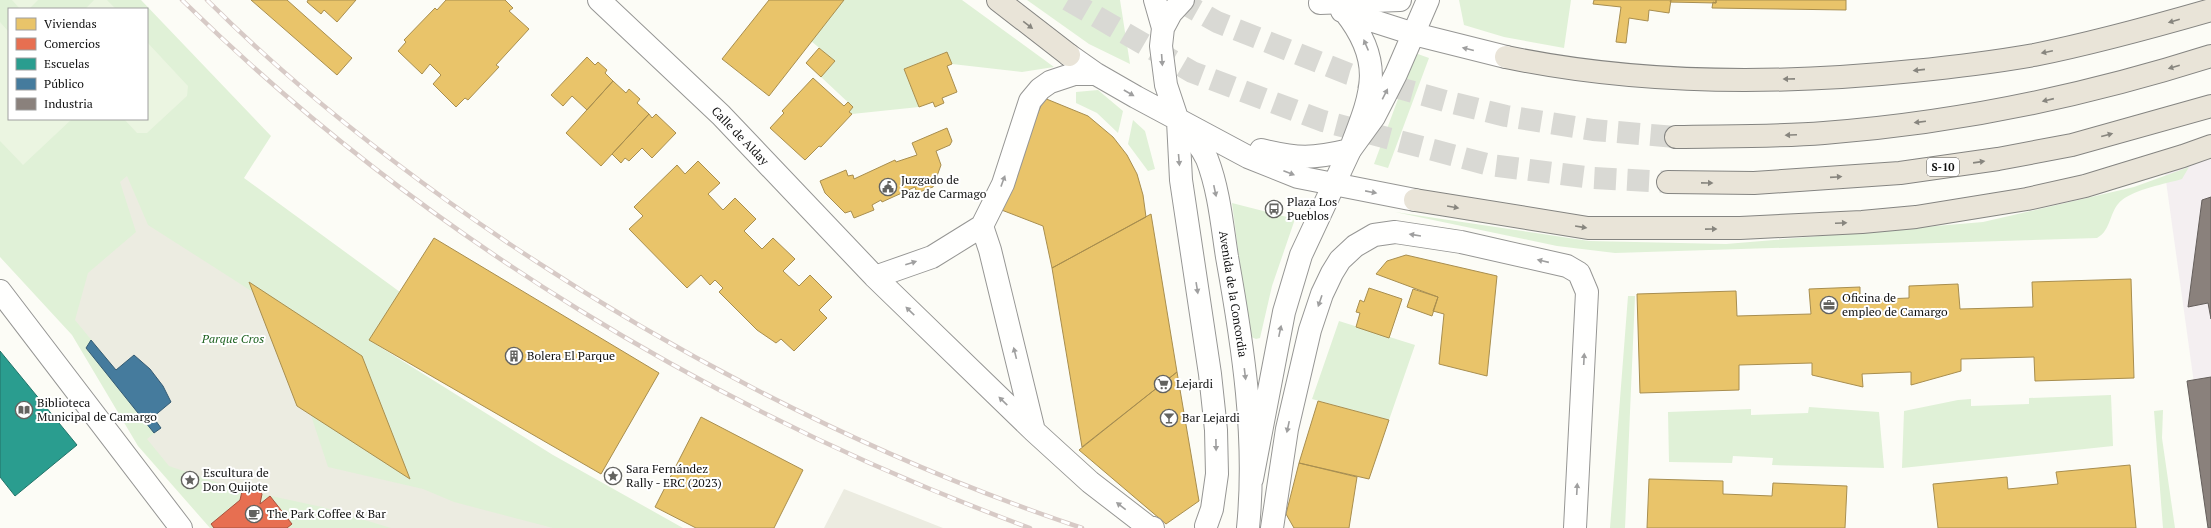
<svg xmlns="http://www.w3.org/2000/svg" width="2211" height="528" viewBox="0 0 2211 528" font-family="'PT Serif',serif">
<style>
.industrial{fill:#f4eff1}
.green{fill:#e0f1d7;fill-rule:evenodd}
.pitch{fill:#ebf5e1}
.plaza{fill:#ecece1}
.homes{fill:#e9c46a;stroke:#a88e4f}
.shops{fill:#e76f51;stroke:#a6523e}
.schools{fill:#2a9d8f;stroke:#227369}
.public{fill:#457b9d;stroke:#355b73}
.industry{fill:#8a817c;stroke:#655f5c}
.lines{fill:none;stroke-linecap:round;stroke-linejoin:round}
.motorway-tunnel{stroke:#d9d9d4;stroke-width:22;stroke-dasharray:22 11;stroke-linecap:butt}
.minor-casing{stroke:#969694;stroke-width:24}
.tertiary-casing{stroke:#969694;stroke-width:24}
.motorway-casing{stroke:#848481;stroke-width:24}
.minor{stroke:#fffffe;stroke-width:22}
.tertiary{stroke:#fffffe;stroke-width:22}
.motorway{stroke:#e9e4d8;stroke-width:22}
.rail-casing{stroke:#d7cac6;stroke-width:4.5}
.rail{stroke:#fff;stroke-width:3;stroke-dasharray:9;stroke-linecap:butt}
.oneway{fill:#87857e}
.oneway2{fill:#9f9f9f}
.labels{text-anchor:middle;stroke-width:4;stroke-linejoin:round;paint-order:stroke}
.shield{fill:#fff;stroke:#585858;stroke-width:1}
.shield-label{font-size:11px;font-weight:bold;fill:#101010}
.street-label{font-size:12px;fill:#101010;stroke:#fff}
.poi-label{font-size:12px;fill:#101010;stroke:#fff;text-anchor:start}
.park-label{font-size:12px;font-style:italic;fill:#226524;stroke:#fff}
</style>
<rect width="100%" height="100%" fill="#fcfcf6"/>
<!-- industrial -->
<path class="industrial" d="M2211,157V506L2165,174Z"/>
<!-- green -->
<path class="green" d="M0,0H141L271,136L244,178L400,292L369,340L553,455L683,528H210L138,446L72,335L0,257ZM9,9H147V119H9Z
M844,0H962L1054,67L1022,72L952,64L946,52L904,69L919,107L852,114L849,112L853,107L821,77L835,61L811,41Z
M1027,0H1120L1130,64L1089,44Z
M1459,0H1571L1564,48L1504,37L1464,25Z
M1415,53L1429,58L1388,168L1374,164Z
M1098,90L1123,111L1118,133L1097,113L1076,103V92Z
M1133,120L1145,131L1155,169L1148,171L1128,144Z
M2189,167L2182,179C2165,184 2136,189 2122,200C2109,210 2112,230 2097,238L1615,253L1557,246L1395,212L1589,241L1726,244L1983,222L2134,187Z
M1232,203L1295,219L1272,286L1260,338L1256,339L1249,336Z
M1628,296H1635L1625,528H1610Z
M1339,321L1415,345L1389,420L1312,399Z
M2111,395L2113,446L1902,468L1904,411L1958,400L1971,399V406L2029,404V398Z
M1809,407L1879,412L1884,468L1772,465L1773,458L1733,456L1732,463L1669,462L1668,412L1751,409V415L1808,413Z
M2163,410L2162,438L2175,528H2163L2154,411Z"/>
<!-- pitch -->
<path class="pitch" d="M12,0H38L29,9L19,8Z
M94,0H107L116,9H85Z
M0,22L9,32V119H72L23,165L0,141Z
M147,42L188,86L187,96L147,133H137L124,119H147Z"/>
<!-- plaza -->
<path class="plaza" d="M127,176L148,225L275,306L328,467L423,489L454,502L553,528H391L322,507L262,494L257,486L249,485L242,491L169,466L147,439L161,428L153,417L134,355L116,370L75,320L88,273L136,232L120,182Z
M844,489L943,528H824Z"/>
<!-- homes -->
<path class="homes" d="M251,0H287L352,58L337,75Z
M308,0H356L337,22L324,10L321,14L307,2Z
M446,0H505L513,8L509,11L529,29L496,65L499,67L468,100L465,98L456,107L433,84L441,75L430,64L422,74L398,51L406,42L404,40L435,8L437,10Z
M769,0H844L769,96L722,59Z
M1594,0H1671L1669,13L1649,10L1648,21L1629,18L1626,43L1616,42L1621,7L1593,4Z
M1671,0H1716V3L1670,2Z
M1716,0H1846V10L1712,8L1713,2L1716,3Z
M819,48L835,61L821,77L806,63Z
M947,52L952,64L947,66L957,92L942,98L944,103L935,107L933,102L919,107L904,69Z
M587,57L595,65L598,62L607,70L605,73L613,81L587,110L572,96L563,106L551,95Z
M813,78L844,106L848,102L853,107L849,112L852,114L821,147L819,146L805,160L770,128L784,113L782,111Z
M613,81L626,93L629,89L640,99L637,103L649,114L601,166L566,133Z
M1044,98L1088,116L1113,137L1127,155L1137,174L1143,195L1146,217L1052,268L1043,226L999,209Z
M649,114L652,118L656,114L676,133L652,158L642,148L629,161L625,158L621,163L612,154Z
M947,128L952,141L950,145L936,151L941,165L933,187L917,193L915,187L882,202L881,200L872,205L874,210L854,218L851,211L845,213L825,193L820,181L846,170L848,176L853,175L854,179L895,160L896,162L917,155L912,143Z
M698,161L720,183L708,194L723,210L735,198L756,219L744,231L762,249L773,238L795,259L783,271L799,286L810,275L832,297L819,310L827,318L794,351L781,339L776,343L757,330L719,292L723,288L715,280L710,285L701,275L687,288L629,229L643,216L634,207L677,165L685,174Z
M1151,214L1177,372L1082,447L1052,268Z
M434,238L659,373L601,474L369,340Z
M1406,255L1497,276L1487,376L1439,364L1444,314L1433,311L1438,297L1376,274L1387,261Z
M2131,279L2134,378L2035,381L2034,357L1961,359V371L1911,385V372L1862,374L1863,387L1812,375V363L1739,365V390L1640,393L1637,294L1736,291L1737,316L1811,314L1809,289L1860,287V300L1909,298V286L1958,284L1960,309L2033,307L2032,282Z
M249,282L362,356L410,479L297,406Z
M1369,288L1402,299L1389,338L1356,327L1360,313L1356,312L1360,300L1364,302Z
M1413,289L1438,297L1432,316L1407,307Z
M1177,372L1199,501L1166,524L1079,450Z
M1318,401L1389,420L1369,479L1299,463Z
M701,417L803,470L774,528H696L655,507Z
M1299,463L1357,477L1349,528H1294L1286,514Z
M2130,465L2136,528H1938L1933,484L2007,477L2008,489L2058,484L2056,472Z
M1649,479L1723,481V494L1772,496L1773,483L1847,486L1845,528H1647Z"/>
<!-- shops -->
<path class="shops" d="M249,485L257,486L262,494L260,504L270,496L292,524L287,528H214L211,524L240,500L242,491Z"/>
<!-- schools -->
<path class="schools" d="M0,351L77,445L15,496L0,477Z"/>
<!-- public -->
<path class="public" d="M91,340L116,370L134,355L150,369L163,386L171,402L153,417L161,428L154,433L86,348Z"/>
<!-- industry -->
<path class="industry" d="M2211,197V319L2208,303L2188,307L2202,200Z
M2211,377V528H2208L2187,381Z"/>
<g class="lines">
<!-- motorway-tunnel -->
<path class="motorway-tunnel" d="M1068,0L1192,72L1323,121L1490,165L1593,178L1668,182
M1178,0L1217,22L1349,74L1445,101L1506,116L1593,130L1676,137"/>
<defs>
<path id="minor" d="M599,0L721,115L875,277L1034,431L1090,482L1147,526L1153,528
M1155,0L1163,28
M1183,0L1171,13L1163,28L1161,46L1166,85L1178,121L1181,180L1210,374L1216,430L1217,474L1212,509L1206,526
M1342,11L1414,34L1506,57
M1069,55L1096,74L1136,97L1248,157L1298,177L1415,200
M1261,150C1298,159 1312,159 1350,150C1371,95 1386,64 1345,12
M982,226L990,250L1034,431
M875,277L932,257L982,226L1003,184L1030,101L1040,89L1050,82L1074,74H1096
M0,291L181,528
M1272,528L1287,429L1310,330L1322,294L1332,273L1340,260L1355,246L1374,235L1395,232L1461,242L1567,266L1579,273L1587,292L1575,528"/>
<path id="tertiary" d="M1320,3L1400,0
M1178,121C1190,133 1200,144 1207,159C1219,190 1222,225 1227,257C1243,346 1257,437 1248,528
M1252,479L1284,312L1301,255L1350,150L1374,117L1396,74L1428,0"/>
<path id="motorway" d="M998,0L1069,55
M1506,57C1640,85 1777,85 1913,71C1953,67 1994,62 2034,55C2094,43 2152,27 2211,10
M1676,137C1725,136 1775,137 1824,133C1956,123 2085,96 2211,56
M1668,182L1754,183L1900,173L1998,159L2072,145L2211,106
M1415,200L1588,228H1740L1862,222L1916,217L2027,199L2085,186L2183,156L2211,146"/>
</defs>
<!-- minor casing -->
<use href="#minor" class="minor-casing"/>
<!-- tertiary casing -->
<use href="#tertiary" class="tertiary-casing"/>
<!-- motorway casing -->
<use href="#motorway" class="motorway-casing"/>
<!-- minor -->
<use href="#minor" class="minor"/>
<!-- tertiary -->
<use href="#tertiary" class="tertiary"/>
<!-- motorway -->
<use href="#motorway" class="motorway"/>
<defs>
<path id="rail" d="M182,0C421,235 716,413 1030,528
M207,0C281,74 364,141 449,202C641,339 858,453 1082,528"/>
</defs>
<!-- rail casing -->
<use href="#rail" class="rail-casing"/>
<!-- rail -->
<use href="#rail" class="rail"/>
</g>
<!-- one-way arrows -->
<defs><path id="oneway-solid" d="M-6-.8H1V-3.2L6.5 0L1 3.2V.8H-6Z"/></defs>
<g class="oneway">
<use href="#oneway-solid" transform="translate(2174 21) rotate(164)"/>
<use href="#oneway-solid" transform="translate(1028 25) rotate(37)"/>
<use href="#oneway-solid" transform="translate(2047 52) rotate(168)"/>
<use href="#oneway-solid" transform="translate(2174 67) rotate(164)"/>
<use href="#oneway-solid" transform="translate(1919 70) rotate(174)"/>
<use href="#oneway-solid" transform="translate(1789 79) rotate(179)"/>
<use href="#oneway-solid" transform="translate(2048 100) rotate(167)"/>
<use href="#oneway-solid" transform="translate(1920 122) rotate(173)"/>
<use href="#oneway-solid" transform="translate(1791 135) rotate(178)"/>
<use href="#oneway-solid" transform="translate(2107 135) rotate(-15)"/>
<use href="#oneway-solid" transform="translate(1979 162) rotate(-8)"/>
<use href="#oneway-solid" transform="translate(1836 177) rotate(-4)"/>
<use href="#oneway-solid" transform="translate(1707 183) rotate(1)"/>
<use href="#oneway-solid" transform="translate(1453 207) rotate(10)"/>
<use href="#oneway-solid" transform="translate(1841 223) rotate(-2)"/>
<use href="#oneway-solid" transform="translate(1581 227) rotate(9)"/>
<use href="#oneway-solid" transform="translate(1711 229) rotate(-1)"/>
</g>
<g class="oneway2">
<use href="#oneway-solid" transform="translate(1366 45) rotate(-113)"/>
<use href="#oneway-solid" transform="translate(1468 49) rotate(-166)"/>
<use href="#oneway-solid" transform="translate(1162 60) rotate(86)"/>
<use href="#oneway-solid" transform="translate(1129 93) rotate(30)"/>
<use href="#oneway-solid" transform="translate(1385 94) rotate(-63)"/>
<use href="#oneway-solid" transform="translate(1179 160) rotate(85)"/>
<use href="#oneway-solid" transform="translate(1289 173) rotate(21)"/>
<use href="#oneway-solid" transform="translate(1003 181) rotate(-70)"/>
<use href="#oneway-solid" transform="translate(1215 191) rotate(78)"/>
<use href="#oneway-solid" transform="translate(1371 192) rotate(11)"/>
<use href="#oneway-solid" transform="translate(1415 235) rotate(-171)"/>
<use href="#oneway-solid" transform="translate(1543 261) rotate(-167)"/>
<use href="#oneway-solid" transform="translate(911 263) rotate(-17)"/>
<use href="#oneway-solid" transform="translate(1197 288) rotate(81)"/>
<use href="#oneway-solid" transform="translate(1320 301) rotate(109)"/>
<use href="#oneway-solid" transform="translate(910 311) rotate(-136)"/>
<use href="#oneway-solid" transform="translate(1280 331) rotate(-78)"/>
<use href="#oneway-solid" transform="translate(1015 353) rotate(-104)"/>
<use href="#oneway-solid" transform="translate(1584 359) rotate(-87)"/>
<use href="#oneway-solid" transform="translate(1245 374) rotate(83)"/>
<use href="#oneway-solid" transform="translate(1003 401) rotate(-136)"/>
<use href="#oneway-solid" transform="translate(1288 427) rotate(102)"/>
<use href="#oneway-solid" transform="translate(1216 445) rotate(89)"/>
<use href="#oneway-solid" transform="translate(1577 489) rotate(-87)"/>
<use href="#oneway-solid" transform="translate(1121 506) rotate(-142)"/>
</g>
<!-- icons -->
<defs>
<symbol id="civic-ring" viewBox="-11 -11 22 22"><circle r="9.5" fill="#fff" stroke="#636360" stroke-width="1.5"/><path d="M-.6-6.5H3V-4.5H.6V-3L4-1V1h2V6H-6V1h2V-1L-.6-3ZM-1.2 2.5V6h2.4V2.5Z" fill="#636360"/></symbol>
<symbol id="bus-ring" viewBox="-11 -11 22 22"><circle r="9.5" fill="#fff" stroke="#636360" stroke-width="1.5"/><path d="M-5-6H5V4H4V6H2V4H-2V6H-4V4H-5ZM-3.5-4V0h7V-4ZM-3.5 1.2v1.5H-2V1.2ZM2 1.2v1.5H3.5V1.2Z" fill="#636360"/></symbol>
<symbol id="office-ring" viewBox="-11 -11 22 22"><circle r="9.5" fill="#fff" stroke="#636360" stroke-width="1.5"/><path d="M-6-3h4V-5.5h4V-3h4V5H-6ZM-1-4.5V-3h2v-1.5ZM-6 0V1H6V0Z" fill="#636360"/></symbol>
<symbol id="building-ring" viewBox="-11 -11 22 22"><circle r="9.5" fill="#fff" stroke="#636360" stroke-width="1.5"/><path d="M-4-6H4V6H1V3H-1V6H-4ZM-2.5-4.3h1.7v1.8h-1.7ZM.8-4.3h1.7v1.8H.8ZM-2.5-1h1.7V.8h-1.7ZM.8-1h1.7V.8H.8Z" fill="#636360"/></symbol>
<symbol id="supermarket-ring" viewBox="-11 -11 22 22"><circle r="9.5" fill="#fff" stroke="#636360" stroke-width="1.5"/><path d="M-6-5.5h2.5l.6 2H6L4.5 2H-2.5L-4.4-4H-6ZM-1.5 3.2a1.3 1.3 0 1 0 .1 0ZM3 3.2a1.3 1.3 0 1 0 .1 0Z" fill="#636360"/></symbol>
<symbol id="library-ring" viewBox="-11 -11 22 22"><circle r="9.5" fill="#fff" stroke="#636360" stroke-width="1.5"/><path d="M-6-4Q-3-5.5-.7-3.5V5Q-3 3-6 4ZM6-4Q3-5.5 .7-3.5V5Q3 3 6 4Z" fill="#636360"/></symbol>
<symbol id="bar-ring" viewBox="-11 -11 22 22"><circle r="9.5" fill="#fff" stroke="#636360" stroke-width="1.5"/><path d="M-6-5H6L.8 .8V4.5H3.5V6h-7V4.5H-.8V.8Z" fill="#636360"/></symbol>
<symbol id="sight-ring" viewBox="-11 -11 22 22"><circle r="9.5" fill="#fff" stroke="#636360" stroke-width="1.5"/><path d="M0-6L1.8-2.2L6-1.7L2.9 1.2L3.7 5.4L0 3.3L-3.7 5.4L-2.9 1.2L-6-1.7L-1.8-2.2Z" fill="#636360"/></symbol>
<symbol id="cafe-ring" viewBox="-11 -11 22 22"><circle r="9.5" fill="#fff" stroke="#636360" stroke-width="1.5"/><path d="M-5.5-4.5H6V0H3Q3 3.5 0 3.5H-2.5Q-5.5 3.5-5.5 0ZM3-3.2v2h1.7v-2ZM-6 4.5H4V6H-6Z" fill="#636360"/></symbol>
</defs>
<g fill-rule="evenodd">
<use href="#civic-ring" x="878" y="177" width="20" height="20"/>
<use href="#bus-ring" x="1264" y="199" width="20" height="20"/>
<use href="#office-ring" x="1819" y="295" width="20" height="20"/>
<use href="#building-ring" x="504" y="346" width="20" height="20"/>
<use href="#supermarket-ring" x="1153" y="374" width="20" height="20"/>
<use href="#library-ring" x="14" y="400" width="20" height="20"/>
<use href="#bar-ring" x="1159" y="408" width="20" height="20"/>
<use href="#sight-ring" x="603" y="466" width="20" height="20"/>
<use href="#sight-ring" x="180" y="470" width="20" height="20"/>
<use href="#cafe-ring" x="244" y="504" width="20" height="20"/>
</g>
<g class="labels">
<!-- shield labels -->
<rect class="shield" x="1927" y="158" width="32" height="18" rx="3"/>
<g class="shield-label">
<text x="1943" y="171">S-10</text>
</g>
<!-- street labels -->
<g class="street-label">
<text transform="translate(740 136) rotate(46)" y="4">Calle de Alday</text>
<text transform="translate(1233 294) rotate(81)" y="4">Avenida de la Concordia</text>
</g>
<!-- poi labels -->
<g class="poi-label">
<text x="901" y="184">Juzgado de<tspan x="901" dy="14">Paz de Carmago</tspan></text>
<text x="1287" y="206">Plaza Los<tspan x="1287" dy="14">Pueblos</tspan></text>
<text x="1842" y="302">Oficina de<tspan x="1842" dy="14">empleo de Camargo</tspan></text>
<text x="527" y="360">Bolera El Parque</text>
<text x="1176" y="388">Lejardi</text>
<text x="37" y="407">Biblioteca<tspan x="37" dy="14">Municipal de Camargo</tspan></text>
<text x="1182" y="422">Bar Lejardi</text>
<text x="626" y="473">Sara Fernández<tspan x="626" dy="14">Rally - ERC (2023)</tspan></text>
<text x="203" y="477">Escultura de<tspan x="203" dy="14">Don Quijote</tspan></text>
<text x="267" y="518">The Park Coffee &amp; Bar</text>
</g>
<!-- park labels -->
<g class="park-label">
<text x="233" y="343">Parque Cros</text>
</g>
</g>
<!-- legend -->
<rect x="8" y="8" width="140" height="112" fill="#ffffff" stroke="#9f9f9f"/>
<rect x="16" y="18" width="20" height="12" fill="#e9c46a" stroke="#9f9f9f"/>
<text x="44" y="28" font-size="12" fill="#101010">Viviendas</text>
<rect x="16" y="38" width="20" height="12" fill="#e76f51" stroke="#9f9f9f"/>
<text x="44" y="48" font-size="12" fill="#101010">Comercios</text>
<rect x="16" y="58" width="20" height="12" fill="#2a9d8f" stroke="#9f9f9f"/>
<text x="44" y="68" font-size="12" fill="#101010">Escuelas</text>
<rect x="16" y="78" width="20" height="12" fill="#457b9d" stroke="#9f9f9f"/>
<text x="44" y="88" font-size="12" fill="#101010">Público</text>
<rect x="16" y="98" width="20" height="12" fill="#8a817c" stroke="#9f9f9f"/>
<text x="44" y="108" font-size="12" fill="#101010">Industria</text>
</svg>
